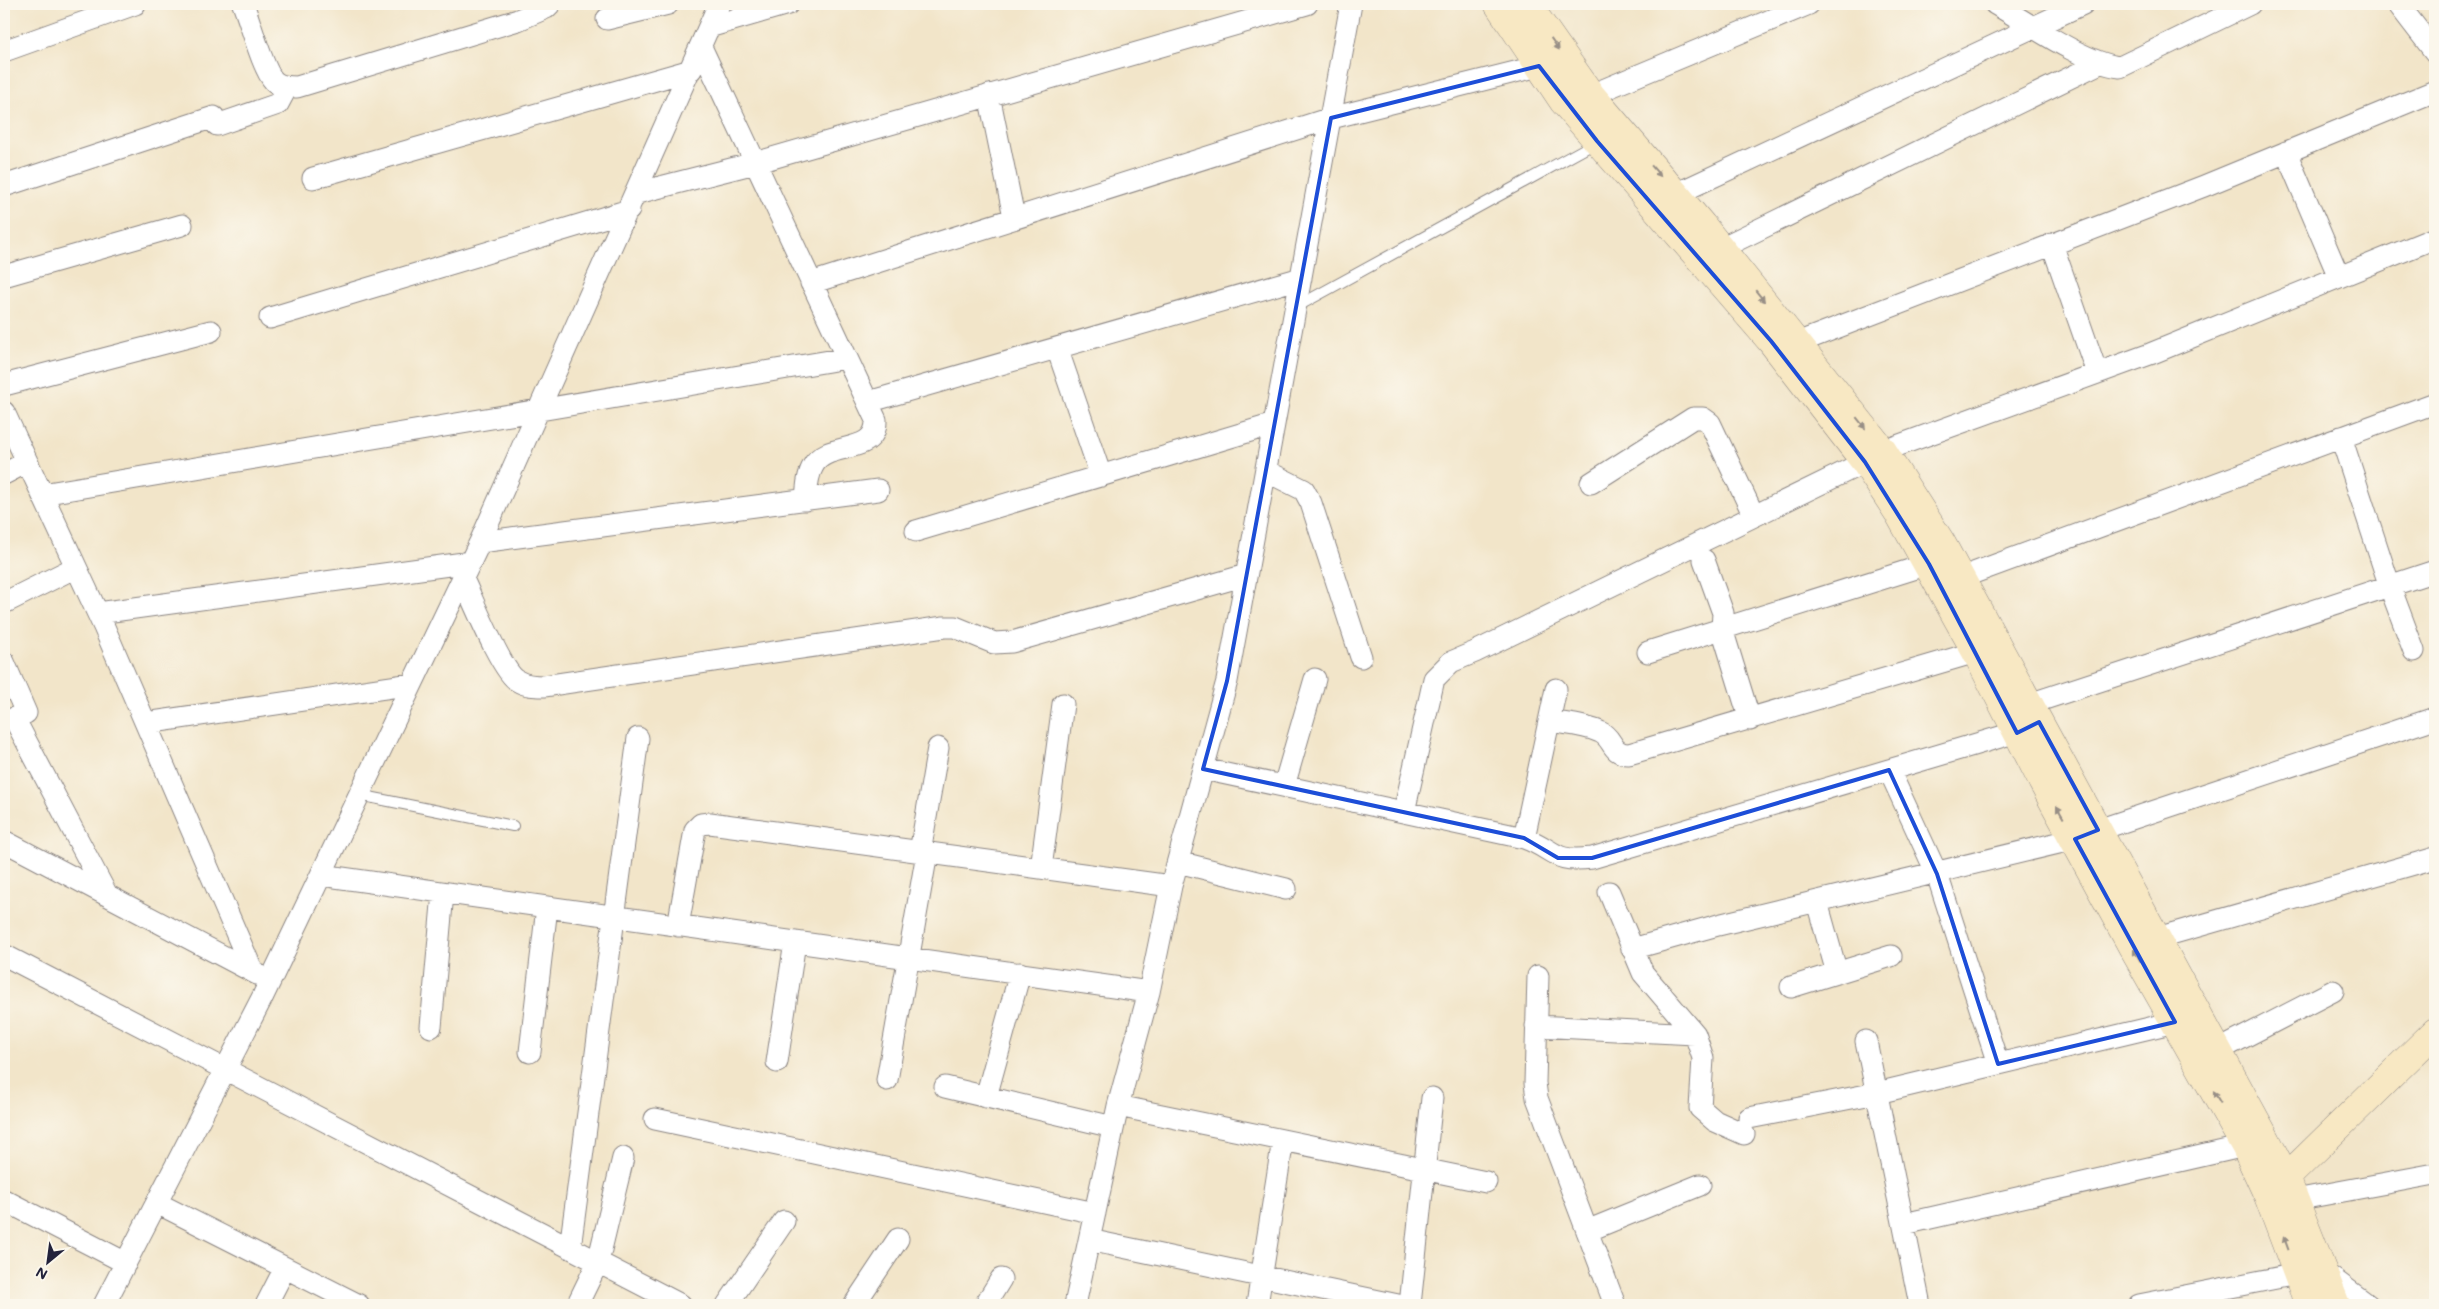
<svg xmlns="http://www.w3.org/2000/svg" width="2439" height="1309" viewBox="0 0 2439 1309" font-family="Mali,sans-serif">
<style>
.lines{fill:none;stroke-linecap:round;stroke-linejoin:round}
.lane-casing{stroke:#8a8482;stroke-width:12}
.street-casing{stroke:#8a8482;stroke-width:23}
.secondary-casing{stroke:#8a8482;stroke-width:29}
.lane{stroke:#fff;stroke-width:10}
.street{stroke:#fff;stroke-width:21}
.secondary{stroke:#f8e8c3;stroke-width:28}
.oneway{fill:#988f86}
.marked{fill:none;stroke:#1d4ed8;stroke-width:4;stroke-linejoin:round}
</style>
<rect width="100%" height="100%" fill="#fbf7ec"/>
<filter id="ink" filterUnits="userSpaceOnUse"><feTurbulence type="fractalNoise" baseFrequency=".02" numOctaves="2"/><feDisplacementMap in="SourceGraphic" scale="10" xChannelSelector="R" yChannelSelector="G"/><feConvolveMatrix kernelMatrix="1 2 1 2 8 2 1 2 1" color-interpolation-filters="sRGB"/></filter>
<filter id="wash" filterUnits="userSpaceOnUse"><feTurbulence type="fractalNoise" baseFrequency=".0096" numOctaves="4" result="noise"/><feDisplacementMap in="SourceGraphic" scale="20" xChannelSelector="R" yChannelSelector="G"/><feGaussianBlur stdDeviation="1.12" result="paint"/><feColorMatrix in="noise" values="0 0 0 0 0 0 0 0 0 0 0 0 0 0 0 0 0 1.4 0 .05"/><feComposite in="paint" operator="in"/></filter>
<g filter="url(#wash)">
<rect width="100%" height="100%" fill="#f2e5c9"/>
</g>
<g filter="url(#ink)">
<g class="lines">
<defs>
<path id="lane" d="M1296,307L1597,142
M359,795L513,826"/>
<path id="street" d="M243,4C250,21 263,70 274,81C280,87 289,87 297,87L518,20L546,8L550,4
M1995,4C2028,23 2084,63 2120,67L2250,4
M2398,4L2435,52
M607,19L668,4
M709,27L788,4
M701,47L876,420C877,457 826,440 813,466C807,476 807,489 806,500
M4,51L135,4
M989,95L1014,217
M1591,95L1809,4
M217,125L278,104L287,87
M2286,152L2339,277
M313,178L691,70
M4,186L214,117
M637,193L755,163L1307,4
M1676,194L2083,4
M2052,244L2097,373
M1721,248L2100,63
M4,276L182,225
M811,283L1331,118L1539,66
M270,318L629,210
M1797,343L2204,186L2435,91
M1057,348L1101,476
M4,385L211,331
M868,402L1301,278
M4,412L104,627L253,972
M2341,437L2390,587L2414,651
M1883,451L2150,354L2435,238
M1266,471L1304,490L1311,503L1361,657
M4,474L27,462
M1591,483L1693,418H1703L1710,423L1754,516
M42,494L847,358
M916,531L1274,424
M480,542L878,490
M1704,560L1723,613L1722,629L1750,720
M1960,578L2435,403
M463,579C472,598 502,673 518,681C526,686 535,686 544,686L944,627H955L994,643L1012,642L1246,575
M4,603L76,567
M98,613L471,562
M1648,652L1929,564
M4,662L26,713
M2029,704L2435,571
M14,718L107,895
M1549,721C1565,724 1585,725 1600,732C1614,738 1610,754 1629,754L1976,652
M146,723L412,684
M1203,769L1524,838C1557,850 1551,863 1592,858L2017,732L2030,726
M1889,770L1937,874L1998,1064
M1284,786L1315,679
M1404,812L1434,679L1451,662L1475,652L1865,462
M1524,838L1556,689
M4,841L257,974
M920,852L938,748
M1178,862L1286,889
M1041,868L1063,704
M321,875L1149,992
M1609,892L1643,973L1695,1034L1703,1058L1700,1108L1715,1121L1744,1134
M1817,902L1837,973
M678,926L695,830L701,824L710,823L1171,886
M2157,938L2435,858
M1632,949L1718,925L2075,839L2098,830L2435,718
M4,955L681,1305
M1538,976L1535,1083L1537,1098L1615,1305
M1791,987L1891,956
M1536,1026L1695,1034
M431,1027L443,893
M1866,1041L1920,1305
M2219,1050L2333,991
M530,1052L547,907
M777,1062L795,942
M887,1080L927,853
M945,1087L1113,1127
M986,1097L1020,973
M1118,1106L1486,1182
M1749,1118L1877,1093L2175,1022
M655,1119L1095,1213
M4,1200L126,1263
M2295,1200L2435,1174
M157,1203L359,1305
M1904,1224L2245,1146
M1587,1231L1700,1185
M1089,1240L1398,1305
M570,1248L638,738
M2324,1272L2368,1305
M104,1305L263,996L480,542L719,4
M266,1305L285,1268
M577,1305L598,1262L623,1158
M727,1305L784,1221
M854,1305L898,1239
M985,1305L1001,1279
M1075,1305L1118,1106L1149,992L1171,886L1227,681L1351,4
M1257,1305L1283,1140
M1410,1305L1432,1098
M2139,1305L2297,1274"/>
<path id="secondary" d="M1498,4L1563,101L1771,341L1865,462L1899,514L1976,652L2042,781L2135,952L2245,1146L2268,1196L2309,1305
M1527,4L1591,95L1702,225L1883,451L1941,542L2267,1141L2286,1178L2336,1305
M2271,1186L2286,1178L2435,1032"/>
</defs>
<!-- lane casing -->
<use href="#lane" class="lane-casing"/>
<!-- street casing -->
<use href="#street" class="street-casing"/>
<!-- secondary casing -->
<use href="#secondary" class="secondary-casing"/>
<!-- lane -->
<use href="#lane" class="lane"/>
<!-- street -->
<use href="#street" class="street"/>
<!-- secondary -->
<use href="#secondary" class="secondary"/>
</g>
<!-- one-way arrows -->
<defs><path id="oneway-solid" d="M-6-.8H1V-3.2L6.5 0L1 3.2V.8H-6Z" transform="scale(1.25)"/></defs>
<g class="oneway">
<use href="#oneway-solid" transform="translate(1555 44) rotate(55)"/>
<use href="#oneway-solid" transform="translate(1656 171) rotate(49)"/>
<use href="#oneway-solid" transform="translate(1760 296) rotate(51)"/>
<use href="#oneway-solid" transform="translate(1861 423) rotate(52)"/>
<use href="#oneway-solid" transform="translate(2060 812) rotate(-119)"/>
<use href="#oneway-solid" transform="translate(2137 955) rotate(-119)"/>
<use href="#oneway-solid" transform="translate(2217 1097) rotate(-120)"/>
<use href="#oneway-solid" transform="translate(2286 1243) rotate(-110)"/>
</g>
</g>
<!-- marked area -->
<path class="marked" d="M1539,66L1597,141L1771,341L1865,462L1929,564L2017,733L2039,722L2098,830L2075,839L2175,1022L1998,1064L1937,874L1889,770L1592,858H1558L1524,838L1203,769L1227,681L1331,118Z"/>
<!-- margin -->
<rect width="2439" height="1309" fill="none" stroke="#fbf7ec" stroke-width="20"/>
<!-- north arrow -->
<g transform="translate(48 1262) rotate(209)" stroke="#fbf7ec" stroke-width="4" paint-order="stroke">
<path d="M0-4L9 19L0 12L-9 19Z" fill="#22223b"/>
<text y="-8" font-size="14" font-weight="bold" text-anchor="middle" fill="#22223b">N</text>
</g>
</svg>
